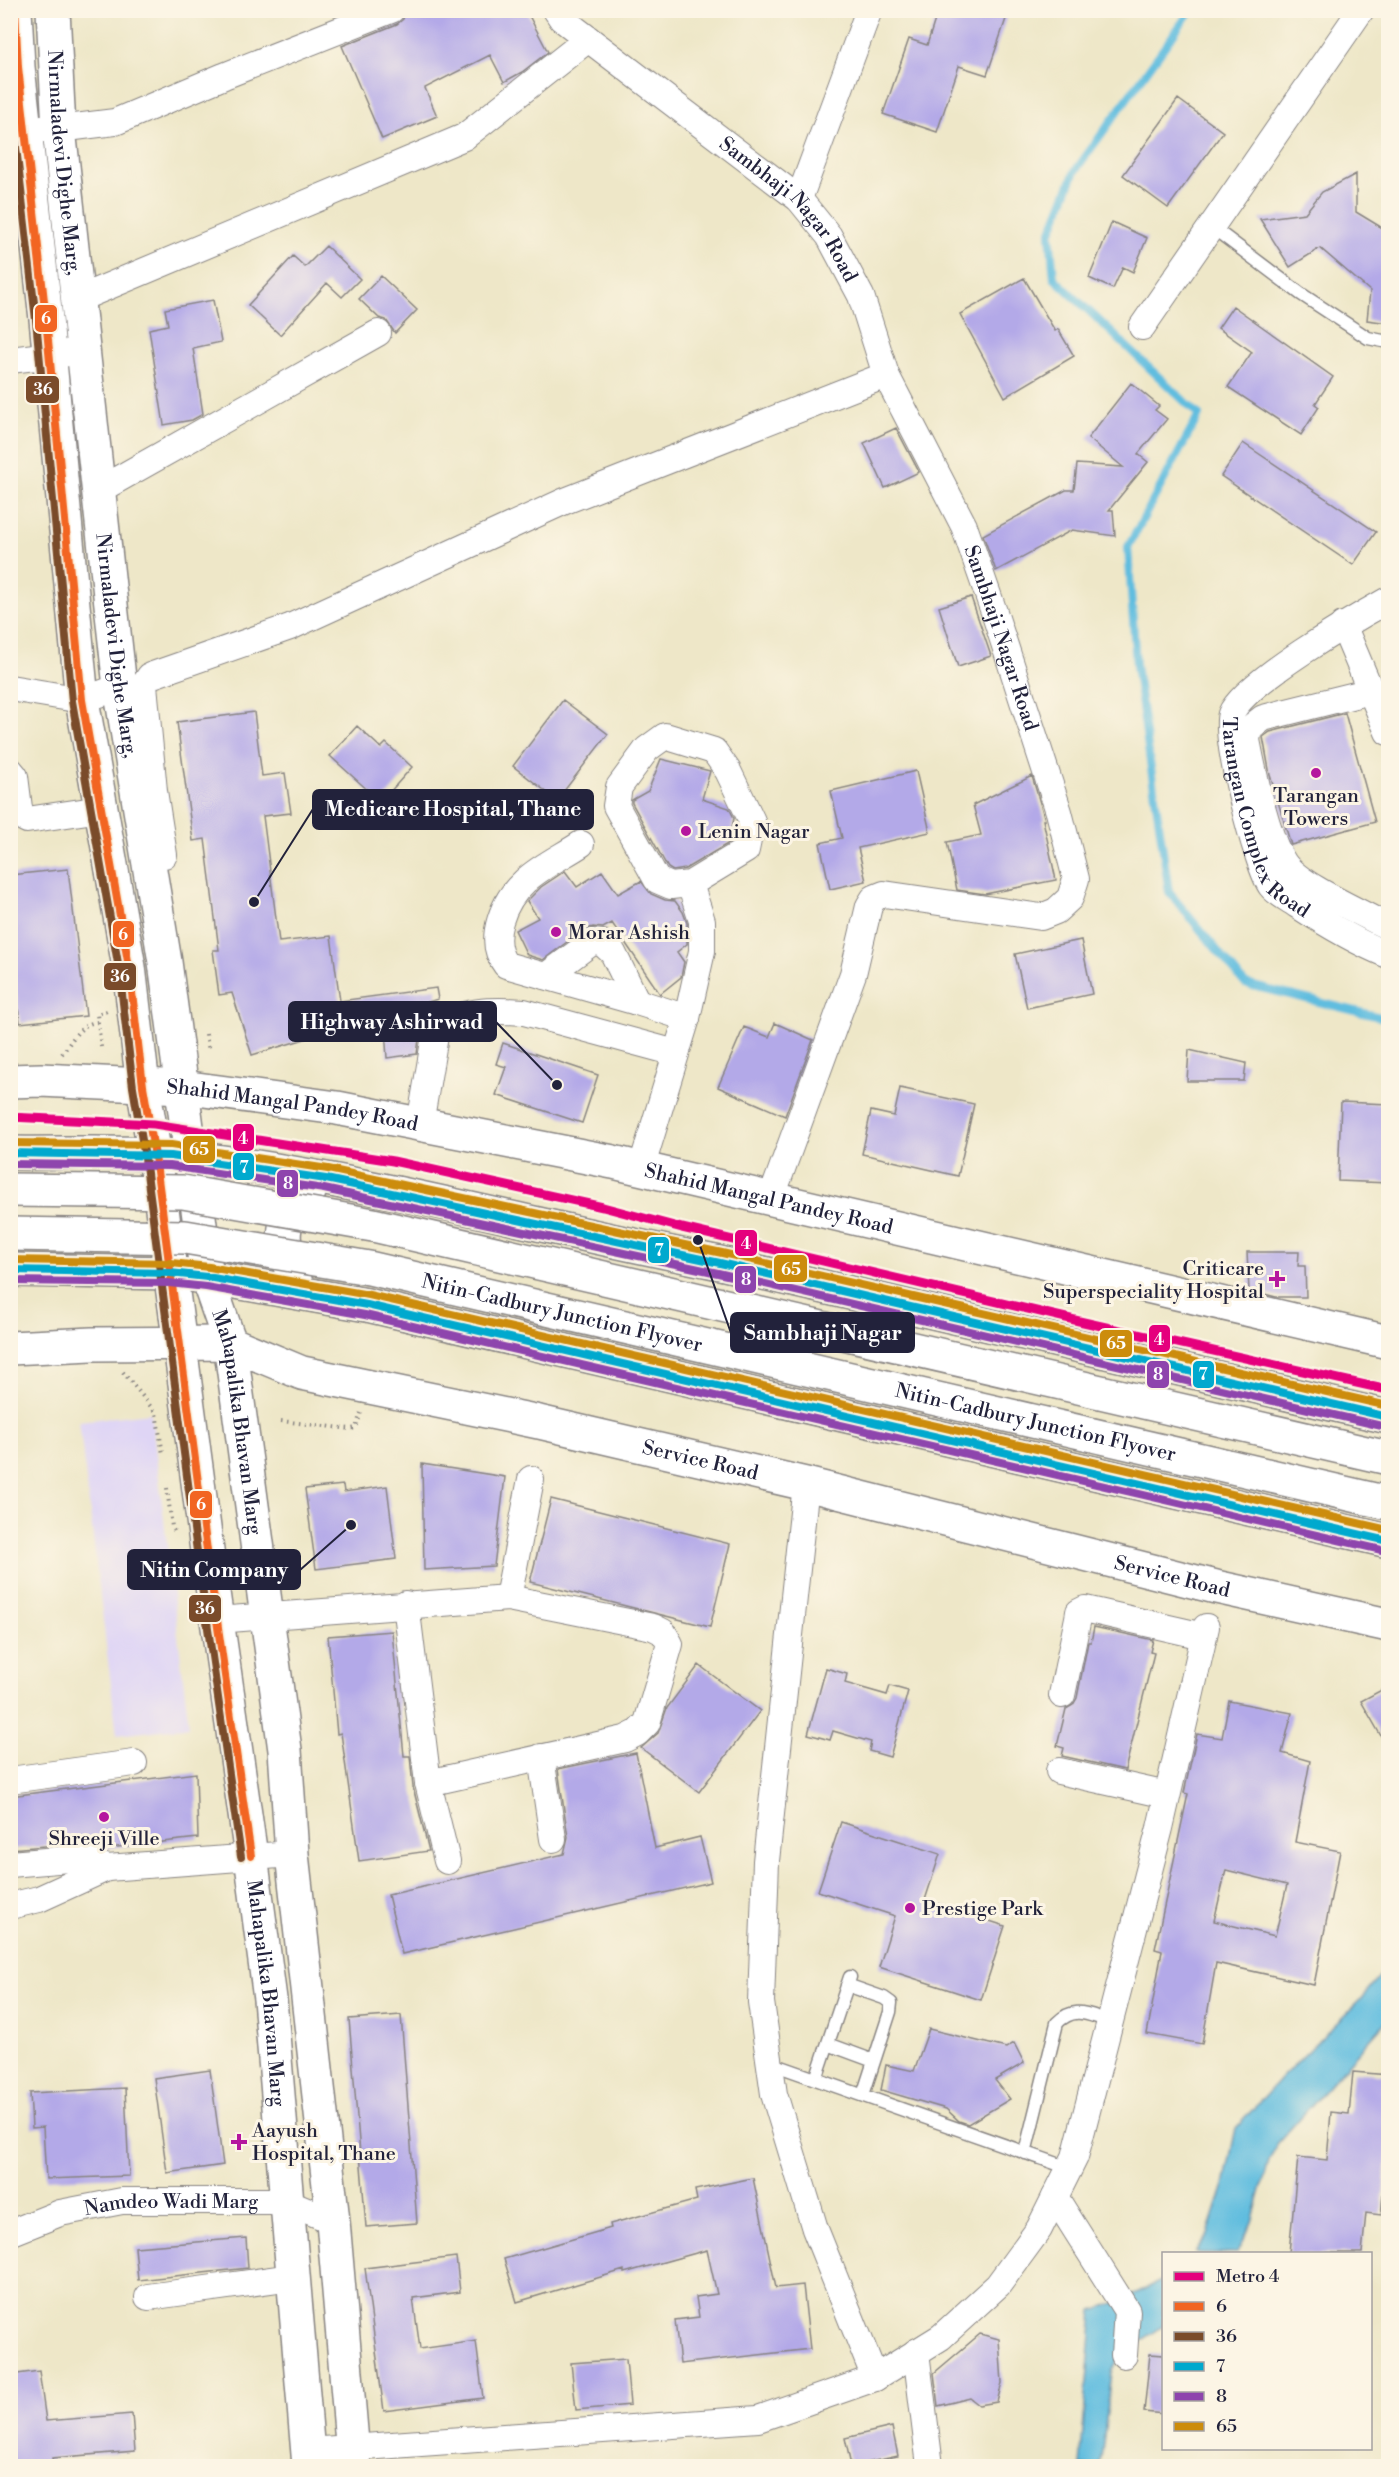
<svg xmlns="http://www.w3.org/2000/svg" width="1399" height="2477" viewBox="0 0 1399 2477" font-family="'Libre Bodoni',serif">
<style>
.built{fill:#dfd5f5}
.water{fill:#61bddf;stroke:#42708d;stroke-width:1.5}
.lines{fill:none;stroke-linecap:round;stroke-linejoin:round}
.stream{stroke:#61bddf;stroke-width:8}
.building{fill:#b3a9e8;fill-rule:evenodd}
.lane-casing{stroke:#888482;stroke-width:15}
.street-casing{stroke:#888482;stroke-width:28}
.secondary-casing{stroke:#888482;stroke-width:36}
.highway-casing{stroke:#888482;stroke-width:36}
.path{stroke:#888482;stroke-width:4;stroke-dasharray:1.5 4.5;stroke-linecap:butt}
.lane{stroke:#fff;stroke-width:12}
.street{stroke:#fff;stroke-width:26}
.secondary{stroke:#fff;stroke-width:33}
.highway{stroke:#fff;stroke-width:33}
.highway-bridge-casing{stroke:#888482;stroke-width:36;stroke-linecap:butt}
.highway-bridge{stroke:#fff;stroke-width:33}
.bus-1-casing{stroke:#fcf5e5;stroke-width:12}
.bus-2-casing{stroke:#fcf5e5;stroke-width:12}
.bus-3-casing{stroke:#fcf5e5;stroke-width:12}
.bus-4-casing{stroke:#fcf5e5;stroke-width:12}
.bus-5-casing{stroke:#fcf5e5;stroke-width:12}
.bus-1{stroke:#f26522;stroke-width:8}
.bus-2{stroke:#7a4b2a;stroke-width:8}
.bus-3{stroke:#00a9ce;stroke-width:8}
.bus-4{stroke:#8e44ad;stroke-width:8}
.bus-5{stroke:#cc8c0c;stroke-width:8}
.metro-1-casing{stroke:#fcf5e5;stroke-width:14}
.metro-1{stroke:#e5007d;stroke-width:9}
.poi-dot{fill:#b5179e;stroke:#fcf5e5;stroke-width:2}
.labels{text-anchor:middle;stroke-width:6;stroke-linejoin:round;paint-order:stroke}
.street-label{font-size:20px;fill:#22223b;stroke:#fcf5e5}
.poi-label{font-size:20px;fill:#22223b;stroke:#fcf5e5;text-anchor:start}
.leader{fill:none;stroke:#22223b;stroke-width:2}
.callout-dot{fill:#22223b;stroke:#fcf5e5;stroke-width:2}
.callout{fill:#22223b;stroke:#22223b;stroke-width:2}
.callout-label{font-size:21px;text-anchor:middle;font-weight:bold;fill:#fff}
.line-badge{stroke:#fcf5e5;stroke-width:2}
.badge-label{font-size:16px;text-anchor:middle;font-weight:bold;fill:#fff}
</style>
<rect width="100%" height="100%" fill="#fcf5e5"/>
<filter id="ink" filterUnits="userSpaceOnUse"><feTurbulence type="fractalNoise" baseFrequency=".0167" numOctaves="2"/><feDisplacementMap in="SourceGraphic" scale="12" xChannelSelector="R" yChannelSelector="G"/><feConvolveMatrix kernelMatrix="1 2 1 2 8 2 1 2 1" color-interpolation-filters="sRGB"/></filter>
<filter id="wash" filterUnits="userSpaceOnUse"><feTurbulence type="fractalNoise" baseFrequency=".008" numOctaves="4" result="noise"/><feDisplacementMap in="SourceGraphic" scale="24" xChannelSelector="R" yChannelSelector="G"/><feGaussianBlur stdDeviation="1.35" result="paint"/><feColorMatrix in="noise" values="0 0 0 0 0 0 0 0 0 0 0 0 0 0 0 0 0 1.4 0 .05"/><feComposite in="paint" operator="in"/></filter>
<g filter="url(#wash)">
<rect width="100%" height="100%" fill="#eee7c8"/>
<!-- built -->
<path class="built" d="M151,1413L189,1727L117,1735L79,1421Z"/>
<!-- water -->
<path class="water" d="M1388,1966V2019L1277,2144L1269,2161L1252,2222L1237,2253H1195L1208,2234L1224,2185L1236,2128L1282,2077L1359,2001Z
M1163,2280V2326L1119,2356L1112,2373L1100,2466H1080L1093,2310L1118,2302Z"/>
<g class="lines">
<!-- stream -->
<path class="stream" d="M1191,10L1075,171L1050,234L1054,278L1199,415L1128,547L1136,665L1169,892L1245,984L1388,1019"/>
</g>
<g id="blocks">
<!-- building -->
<path class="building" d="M406,10H526L548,52L522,72L504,82L490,55L425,88L437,116L382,139L342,46L397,24L403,19Z
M938,10H1009L987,75L959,66L937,132L883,114L909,39L927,45Z
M1178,99L1223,132L1168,208L1123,175Z
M1356,174V212L1389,232V323L1367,320L1370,291L1320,248L1290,267L1260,219L1305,213L1322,192Z
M1112,222L1147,238L1133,272L1123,267L1113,289L1089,278Z
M326,246L360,279L342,297L327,283L280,335L248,305L293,256L305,267Z
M381,276L417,310L395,333L386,320L379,318L359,299Z
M1024,278L1055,331L1058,329L1074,356L1005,397L960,314Z
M213,300L221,342L193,348L203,414L192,420L164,425L149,329L168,325L165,309Z
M1233,306L1333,377L1315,404L1319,407L1301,435L1228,387L1252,352L1218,328Z
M1131,383L1159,406L1155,410L1167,419L1138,454L1148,462L1109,510H1113L1115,536L1072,530L996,571L983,535L1066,490H1074L1077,464L1123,467L1088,438Z
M896,428L919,472L885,488L864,443Z
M1243,443L1376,532L1353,565L1221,476Z
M971,597L991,656L958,667L939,607Z
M563,700L608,734L557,800L513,766Z
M254,712L262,776L285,773L291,813L263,816L279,942L331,936L340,1001L436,988L438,999L418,1005L419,1039L417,1054L387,1058L384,1015L252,1055L232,993L219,995L213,950H219L205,839L193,841L177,722Z
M1345,713L1375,822L1291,845L1270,775L1263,737L1270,732Z
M357,726L381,748L386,743L412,767L381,802L330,756Z
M661,759L710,771L702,799L729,808L734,818L729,843L685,869L673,871L668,868L632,803V800L648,791Z
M916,771L930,832L858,848L866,881L830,889L820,843L842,838L831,791Z
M1032,776L1045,820H1043L1056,880L985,894L957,890L947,842L981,835L973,805Z
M68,869L86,1016L20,1023L10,943V875Z
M565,871L577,887L602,871L618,894L641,881L651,894L665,900L675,901L683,912L687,923V944L677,952L684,962L681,977L660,994L612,923L603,928L593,927L583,930L543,960L527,955L515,930L538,918L527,901L541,887Z
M1081,940L1092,994L1027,1008L1015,954Z
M775,1023L813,1040L785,1116L718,1087L744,1027L769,1037Z
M503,1043L598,1075L582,1123L496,1095L506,1067L496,1064Z
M1189,1050L1246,1063L1244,1081H1187Z
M900,1088L974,1104L958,1176L862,1154L871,1111L894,1116Z
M1341,1102L1389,1104V1183L1338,1181Z
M1247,1252H1299L1298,1266H1305L1306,1297H1276L1249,1290Z
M422,1464L505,1477L494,1566L424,1570Z
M343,1485L344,1492L387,1486L396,1559L316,1569L305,1489Z
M551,1499L730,1544L710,1627L530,1582Z
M1094,1627L1153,1640L1150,1652L1154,1653L1125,1770L1062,1756L1064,1748L1057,1746L1066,1709L1073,1705L1077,1698L1088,1642H1091Z
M392,1631L404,1756H410L413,1787L429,1851L359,1861L341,1733L337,1734L328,1636Z
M699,1665L760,1711L699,1792L641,1748L658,1733L667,1708Z
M826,1668L847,1674L845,1683L887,1695L890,1686L908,1691L890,1757L869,1751L871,1742L833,1731L830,1740L808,1734Z
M1389,1686V1750L1361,1701Z
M1229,1701L1292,1713L1282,1753L1310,1761L1295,1842L1340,1851L1314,1985L1216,1963L1202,2044L1147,2034L1162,1951L1155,1949L1188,1794L1184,1793L1197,1734L1222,1738ZM1226,1870L1287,1885L1275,1936L1214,1921Z
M636,1753L655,1848L700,1837L711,1882L402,1954L388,1895L564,1854L568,1837L558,1769Z
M196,1773L198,1838L99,1849L80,1843L10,1849V1796Z
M841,1822L940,1854L925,1900L1005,1926L981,2000L879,1967L895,1916L818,1891Z
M401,2015L417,2223L366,2227L349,2019Z
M929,2029L1006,2048L1014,2043L1024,2063L995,2080L1010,2099L968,2124L959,2121L946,2109L881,2090L886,2065L914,2071Z
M210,2070L223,2165L167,2173L154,2078Z
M1353,2072L1389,2075V2134L1381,2215L1366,2213L1362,2253H1289L1298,2157L1327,2160L1331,2112L1349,2114Z
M125,2088L129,2176L46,2179L43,2127L32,2128L30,2093Z
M753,2178L776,2288L803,2285L810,2349L680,2364L675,2320L699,2317L696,2297L717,2294L707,2250L624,2273V2270L517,2302L504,2259L611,2228L610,2224L697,2200L695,2190Z
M246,2238L248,2268L138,2280L135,2247Z
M456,2257L460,2292L413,2298L420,2349L476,2341L483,2398L384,2411L365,2268Z
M980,2334L999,2339L1002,2383L997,2402L979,2405L970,2398L938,2406L934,2373Z
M1150,2354L1164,2355V2414L1144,2412Z
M626,2359L630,2405L576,2410L571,2363Z
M39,2371L46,2421L132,2414L135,2451L52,2458L53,2466H10V2375Z
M892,2427L898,2456L851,2466L845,2438Z"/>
</g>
</g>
<g filter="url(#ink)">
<use href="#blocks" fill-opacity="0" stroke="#888482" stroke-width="1.5"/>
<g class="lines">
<defs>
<path id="lane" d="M1212,227L1301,294L1368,338L1388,342
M847,1985L884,1998L891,2003L890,2012L863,2095
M828,2044L874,2061
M770,2063L1069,2168
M816,2079L850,1977
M1025,2153L1057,2023C1075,2005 1088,2015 1110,2021"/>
<g id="street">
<path id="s1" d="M556,10L562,19L799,199L829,236L861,296L886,375L964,526L994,612L1059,812L1076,879L1070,898L1056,911L1041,917L884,894L874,898L869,906L853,974L771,1199"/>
<path d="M41,129H59L115,122L224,76L391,10"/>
<path d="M799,199L869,10"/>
<path d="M78,299L464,137L588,39"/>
<path d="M1142,327L1361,10"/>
<path d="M10,360L68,353"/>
<path d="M99,490L378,333"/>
<path id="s2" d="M1388,600C1356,618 1243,683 1231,714C1223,735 1257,867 1271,886C1277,894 1289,899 1297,905C1326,924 1356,942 1388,955"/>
<path d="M1343,625L1388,732"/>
<path d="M10,688L82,700L120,687"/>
<path d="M1371,691L1263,718L1249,729L1247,740C1253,771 1267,838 1284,863C1299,885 1357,910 1382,924"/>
<path d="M10,770L15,776L20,816L27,820L101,809"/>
<path d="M581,844C563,856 541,866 525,881C504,900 486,940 506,965L637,1002L687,1018L641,1169"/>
<path d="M164,855L154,791L144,685L150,676L290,627L565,501L886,375"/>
<path d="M546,976L592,942L602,943L613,953L637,1002"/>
<path d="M687,1018L702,951V921L690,884L671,886L657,880L616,806L619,787L647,749L665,736L714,751L728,771L752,821L746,850L690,884"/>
<path d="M420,1124L436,1030C458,1009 495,1010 524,1012L676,1053"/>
<path d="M806,1484L766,1861L761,2002L774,2094L815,2229L875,2378"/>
<path d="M508,1598L531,1479"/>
<path d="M217,1620L508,1598L653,1627L663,1632L670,1644L647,1723L637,1733L625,1739L428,1783L406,1604"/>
<path d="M1062,1695L1078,1618L1079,1612L1085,1609L1203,1636"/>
<path d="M541,1757L553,1839"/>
<path d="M1059,1771L1167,1795"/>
<path d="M10,1780L134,1763"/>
<path d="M428,1783L447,1861"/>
<path d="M10,1864L81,1858L107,1868"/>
<path d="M10,1906L39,1899L107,1868L292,1854"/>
<path d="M1055,2197L1127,2311L1124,2355"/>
<path id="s3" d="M10,2233L60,2213L122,2201H285L333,2221"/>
<path d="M148,2297L292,2277"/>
<path d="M916,2352L930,2466"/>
<path d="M308,2451L758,2419L875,2378L941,2337L998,2285L1039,2229L1075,2157L1160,1828L1206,1627"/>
</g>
<g id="secondary">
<path id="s4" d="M15,10L18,67L46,319L82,700L129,967L143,1086L155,1156L208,1558L251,1856L270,1999L309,2466"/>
<path id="s5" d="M53,10L59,129L120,687L165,962L207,1277L230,1343L285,1750L292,1854L333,2221L354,2466"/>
<path id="s6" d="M10,1081L41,1080L182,1087L337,1108L613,1162L1388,1342"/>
<path id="s7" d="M10,1348L92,1344L230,1343L302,1373L539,1422L806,1484L1216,1587L1388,1625"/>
</g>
<path id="highway" d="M10,1153C70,1154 134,1150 193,1158C371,1180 544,1229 720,1263L1388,1417
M10,1270L170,1273L207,1277L367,1305L1388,1541
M295,1279C281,1247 276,1215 309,1192"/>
</defs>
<!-- lane casing -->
<use href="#lane" class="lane-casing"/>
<!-- street casing -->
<use href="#street" class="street-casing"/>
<!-- secondary casing -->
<use href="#secondary" class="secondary-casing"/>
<!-- highway casing -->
<use href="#highway" class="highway-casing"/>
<!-- path -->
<path class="path" d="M206,1034L209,1051
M101,1047L97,1014L107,1011
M62,1054C72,1041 80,1023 98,1022
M123,1372L156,1413L163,1454
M281,1421L351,1429L356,1428L361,1412
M167,1488L172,1527L175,1534"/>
<!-- lane -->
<use href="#lane" class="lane"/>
<!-- street -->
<use href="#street" class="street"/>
<!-- secondary -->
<use href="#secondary" class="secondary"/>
<!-- highway -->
<use href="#highway" class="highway"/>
<defs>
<g id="highway-bridge">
<path d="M10,1190L183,1192L373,1225L1388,1458"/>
<path id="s8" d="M10,1234L185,1237L369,1268L1388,1503"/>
</g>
</defs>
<!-- highway-bridge casing -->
<use href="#highway-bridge" class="highway-bridge-casing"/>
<!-- highway-bridge -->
<use href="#highway-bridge" class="highway-bridge"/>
<defs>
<path id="bus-1" d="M15,10L18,67L46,319L82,700L129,967L143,1086L155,1156L208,1558L251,1856"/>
<path id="bus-2" d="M10,95L36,320L72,701L119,969L133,1087L145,1158L198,1559L241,1857"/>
<path id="bus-3" d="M10,1153L171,1156L326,1179L720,1263L1388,1417
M10,1270L170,1273L207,1277L367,1305L1388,1541"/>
<path id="bus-4" d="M10,1164L170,1166L324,1189L718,1273L1386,1427
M10,1281L169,1283L206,1287L365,1315L1386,1551"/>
<path id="bus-5" d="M10,1143L171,1145L328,1169L722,1253L1388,1406
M10,1260L171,1263L209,1267L369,1295L1388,1530"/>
</defs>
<!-- bus-1 casing -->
<use href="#bus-1" class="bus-1-casing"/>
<!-- bus-2 casing -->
<use href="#bus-2" class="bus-2-casing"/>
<!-- bus-3 casing -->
<use href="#bus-3" class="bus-3-casing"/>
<!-- bus-4 casing -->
<use href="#bus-4" class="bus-4-casing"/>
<!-- bus-5 casing -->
<use href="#bus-5" class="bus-5-casing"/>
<!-- bus-1 -->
<use href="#bus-1" class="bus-1"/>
<!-- bus-2 -->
<use href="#bus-2" class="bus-2"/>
<!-- bus-3 -->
<use href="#bus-3" class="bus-3"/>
<!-- bus-4 -->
<use href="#bus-4" class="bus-4"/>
<!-- bus-5 -->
<use href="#bus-5" class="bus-5"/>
<defs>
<path id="metro-1" d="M10,1117L154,1124L393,1161L603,1207L682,1228L1079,1321L1388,1390"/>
</defs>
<!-- metro-1 casing -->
<use href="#metro-1" class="metro-1-casing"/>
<!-- metro-1 -->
<use href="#metro-1" class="metro-1"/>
</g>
</g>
<!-- markers -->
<g class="poi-dot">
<circle cx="1316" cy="773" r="6"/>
<circle cx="686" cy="831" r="6"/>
<circle cx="556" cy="932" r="6"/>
<path d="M1274 1270h6v6h6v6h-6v6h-6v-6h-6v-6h6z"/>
<circle cx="104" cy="1817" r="6"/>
<circle cx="910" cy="1908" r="6"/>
<path d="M236 2133h6v6h6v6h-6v6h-6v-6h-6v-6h6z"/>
</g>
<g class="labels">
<!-- street labels -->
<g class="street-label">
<text dy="7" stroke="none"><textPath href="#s5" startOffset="153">Nirmaladevi Dighe Marg,</textPath></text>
<text dy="7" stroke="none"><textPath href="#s1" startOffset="309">Sambhaji Nagar Road</textPath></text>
<text dy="7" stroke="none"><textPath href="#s1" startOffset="795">Sambhaji Nagar Road</textPath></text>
<text dy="7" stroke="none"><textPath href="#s5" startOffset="639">Nirmaladevi Dighe Marg,</textPath></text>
<text dy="7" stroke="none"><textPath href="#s2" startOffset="309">Tarangan Complex Road</textPath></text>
<text dy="7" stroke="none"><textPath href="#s6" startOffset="284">Shahid Mangal Pandey Road</textPath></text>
<text dy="7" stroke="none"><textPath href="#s6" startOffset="770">Shahid Mangal Pandey Road</textPath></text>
<text dy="7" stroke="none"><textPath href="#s8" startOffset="560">Nitin-Cadbury Junction Flyover</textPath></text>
<text dy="7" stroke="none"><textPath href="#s8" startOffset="1046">Nitin-Cadbury Junction Flyover</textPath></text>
<text dy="7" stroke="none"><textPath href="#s5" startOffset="1426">Mahapalika Bhavan Marg</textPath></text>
<text dy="7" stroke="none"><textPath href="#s7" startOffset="706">Service Road</textPath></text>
<text dy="7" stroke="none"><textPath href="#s7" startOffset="1192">Service Road</textPath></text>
<text dy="7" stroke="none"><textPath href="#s4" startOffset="2000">Mahapalika Bhavan Marg</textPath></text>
<text dy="7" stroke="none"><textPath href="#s3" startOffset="166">Namdeo Wadi Marg</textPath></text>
</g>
<!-- poi labels -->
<g class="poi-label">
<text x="1316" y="802" text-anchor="middle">Tarangan<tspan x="1316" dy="23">Towers</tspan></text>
<text x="698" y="838">Lenin Nagar</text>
<text x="568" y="939">Morar Ashish</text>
<text x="1264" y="1275" text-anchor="end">Criticare<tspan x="1264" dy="23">Superspeciality Hospital</tspan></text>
<text x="104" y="1845" text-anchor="middle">Shreeji Ville</text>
<text x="922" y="1915">Prestige Park</text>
<text x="252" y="2137">Aayush<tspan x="252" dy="23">Hospital, Thane</tspan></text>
</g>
</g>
<!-- callouts -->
<path class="leader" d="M254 902L313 809M557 1085L496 1022M698 1240L731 1333M351 1525L300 1570"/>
<g class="callout-dot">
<circle cx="254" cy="902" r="6"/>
<circle cx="557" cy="1085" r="6"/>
<circle cx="698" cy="1240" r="6"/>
<circle cx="351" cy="1525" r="6"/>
</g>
<g class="callout">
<rect x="313" y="790" width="280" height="39" rx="6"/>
<rect x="289" y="1002" width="207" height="39" rx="6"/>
<rect x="731" y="1313" width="183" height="39" rx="6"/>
<rect x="128" y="1550" width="172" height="39" rx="6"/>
</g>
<g class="callout-label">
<text x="453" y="816">Medicare Hospital, Thane</text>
<text x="392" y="1029">Highway Ashirwad</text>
<text x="823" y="1340">Sambhaji Nagar</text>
<text x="214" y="1577">Nitin Company</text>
</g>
<g class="line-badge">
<rect x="34" y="304" width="24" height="29" rx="6" fill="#f26522"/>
<rect x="25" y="375" width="35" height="29" rx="6" fill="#7a4b2a"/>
<rect x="112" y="920" width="23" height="28" rx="6" fill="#f26522"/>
<rect x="103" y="962" width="34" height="29" rx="6" fill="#7a4b2a"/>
<rect x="232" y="1123" width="23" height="29" rx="6" fill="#e5007d"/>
<rect x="182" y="1135" width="34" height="29" rx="6" fill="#cc8c0c"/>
<rect x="232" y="1152" width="23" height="29" rx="6" fill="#00a9ce"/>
<rect x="276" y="1169" width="23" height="29" rx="6" fill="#8e44ad"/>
<rect x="734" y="1229" width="24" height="28" rx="6" fill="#e5007d"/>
<rect x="647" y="1236" width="23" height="28" rx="6" fill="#00a9ce"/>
<rect x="773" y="1254" width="35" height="29" rx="6" fill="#cc8c0c"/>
<rect x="734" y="1265" width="23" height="29" rx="6" fill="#8e44ad"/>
<rect x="1148" y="1324" width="23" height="29" rx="6" fill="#e5007d"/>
<rect x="1099" y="1329" width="34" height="29" rx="6" fill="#cc8c0c"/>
<rect x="1146" y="1360" width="24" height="29" rx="6" fill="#8e44ad"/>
<rect x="1192" y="1360" width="23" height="29" rx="6" fill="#00a9ce"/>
<rect x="189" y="1490" width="24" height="29" rx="6" fill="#f26522"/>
<rect x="188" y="1594" width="34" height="29" rx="6" fill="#7a4b2a"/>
</g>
<g class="badge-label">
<text x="46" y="324">6</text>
<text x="43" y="395">36</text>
<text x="123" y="940">6</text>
<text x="120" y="982">36</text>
<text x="243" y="1144">4</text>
<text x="199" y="1155">65</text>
<text x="244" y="1173">7</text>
<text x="288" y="1189">8</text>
<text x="746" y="1249">4</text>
<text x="659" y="1256">7</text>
<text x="791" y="1275">65</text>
<text x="746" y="1285">8</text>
<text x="1159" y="1345">4</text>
<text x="1116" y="1349">65</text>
<text x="1158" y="1380">8</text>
<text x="1203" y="1380">7</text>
<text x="201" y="1510">6</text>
<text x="205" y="1614">36</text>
</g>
<!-- margin -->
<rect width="1399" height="2477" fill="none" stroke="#fcf5e5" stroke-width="36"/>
<!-- legend -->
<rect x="1162" y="2252" width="210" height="198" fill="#fcf5e5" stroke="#a5a1a1" stroke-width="1.5"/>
<rect x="1174" y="2272" width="30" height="9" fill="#e5007d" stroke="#a5a1a1" stroke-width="1.5"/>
<text x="1216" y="2282" font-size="18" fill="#22223b">Metro 4</text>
<rect x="1174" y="2302" width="30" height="9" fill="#f26522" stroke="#a5a1a1" stroke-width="1.5"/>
<text x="1216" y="2312" font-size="18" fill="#22223b">6</text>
<rect x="1174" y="2332" width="30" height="9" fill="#7a4b2a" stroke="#a5a1a1" stroke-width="1.5"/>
<text x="1216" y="2342" font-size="18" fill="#22223b">36</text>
<rect x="1174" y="2362" width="30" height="9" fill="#00a9ce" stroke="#a5a1a1" stroke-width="1.5"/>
<text x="1216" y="2372" font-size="18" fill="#22223b">7</text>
<rect x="1174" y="2392" width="30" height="9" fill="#8e44ad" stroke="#a5a1a1" stroke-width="1.5"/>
<text x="1216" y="2402" font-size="18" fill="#22223b">8</text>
<rect x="1174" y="2422" width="30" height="9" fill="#cc8c0c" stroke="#a5a1a1" stroke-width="1.5"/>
<text x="1216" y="2432" font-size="18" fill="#22223b">65</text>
</svg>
